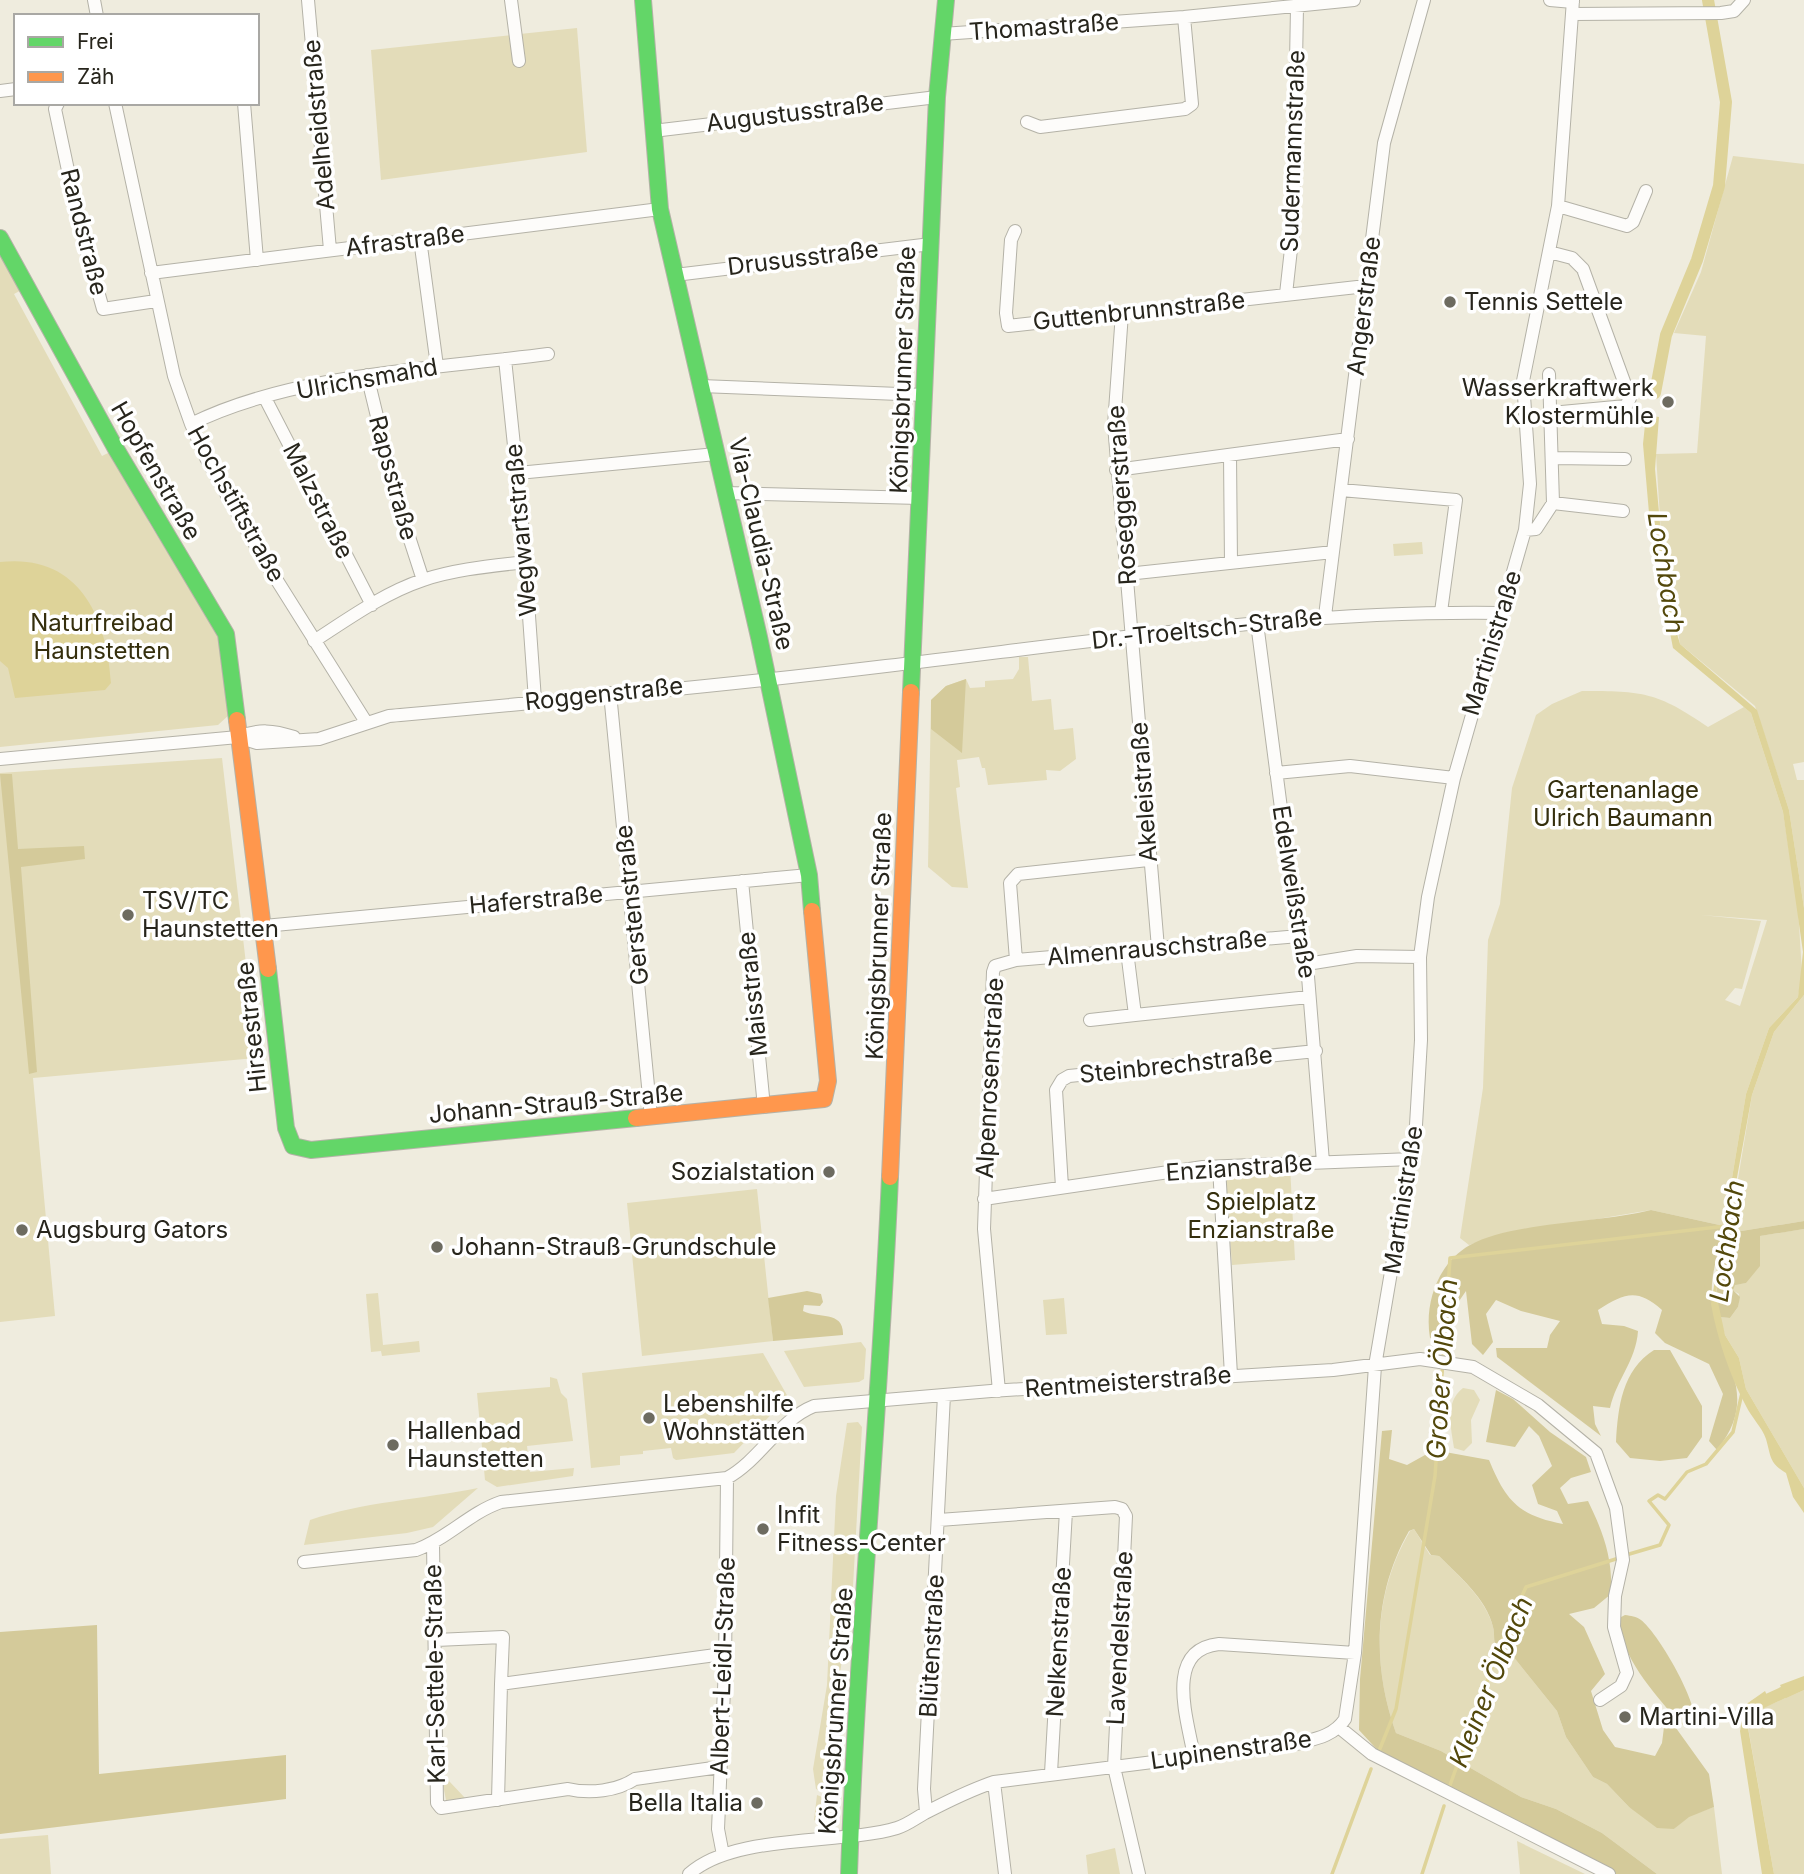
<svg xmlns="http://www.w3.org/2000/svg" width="1804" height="1874" viewBox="0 0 1804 1874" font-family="Inter,sans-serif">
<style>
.green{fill:#e3dcb9;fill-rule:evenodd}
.forest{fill:#d4ca9a}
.water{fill:#ded399}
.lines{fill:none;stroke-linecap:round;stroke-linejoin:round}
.stream{stroke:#ded399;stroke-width:3.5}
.canal{stroke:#ded399;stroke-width:12}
.street-casing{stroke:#b4b2a7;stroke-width:14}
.fast-casing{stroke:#b4b2a7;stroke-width:18}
.slow-casing{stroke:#b4b2a7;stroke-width:18}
.street{stroke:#fdfcfa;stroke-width:12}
.fast{stroke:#63d668;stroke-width:16}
.slow{stroke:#ff974d;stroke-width:16}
.poi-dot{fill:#6d6b60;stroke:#fff;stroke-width:2.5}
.labels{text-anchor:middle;stroke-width:7;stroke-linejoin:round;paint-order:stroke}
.street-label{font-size:24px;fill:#27251c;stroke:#fff}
.poi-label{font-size:24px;fill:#27251c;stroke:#fff;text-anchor:start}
.park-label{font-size:24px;fill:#352f0d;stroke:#fff}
.water-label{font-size:26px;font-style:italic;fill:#53480b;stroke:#fff}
</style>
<rect width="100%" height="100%" fill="#efecde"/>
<!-- green -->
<path class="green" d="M577,28L587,152L381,180L371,50Z
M1733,156L1804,164V762L1793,764L1797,780H1804V908L1789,810L1755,706L1680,644L1661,534L1656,454L1697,453L1706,336L1674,333L1701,272Z
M0,238L27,287L14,294L102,456L112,451L150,524L220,638L230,714L218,725L0,747Z
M1422,542L1423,554L1394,556L1393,544Z
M1019,657H1028L1032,701L1051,699L1054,730L1073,728L1076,759L1060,771L1046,770L1047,780L988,785L985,768H982L979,757L957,760L960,787L956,788L968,888L952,887L928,867L931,700L946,686L966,679L970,688L985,687V681L1013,679L1019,669Z
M1582,691C1643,691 1657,692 1708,727L1744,707L1751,713L1783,812L1798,908L1802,973L1798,997L1769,1028L1746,1094L1724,1226L1651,1210L1496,1236L1469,1245L1460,1238L1483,1088L1488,940L1500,904L1512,788L1536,715L1552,704ZM1701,915L1767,920L1740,1006L1725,1000L1735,988L1742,989L1761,921Z
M222,758L257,1058L33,1078L55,1316L0,1322V773Z
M1804,995V1221L1729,1233L1752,1095L1774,1032Z
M1290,1166L1295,1260L1232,1265L1226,1180L1229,1171Z
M757,1189L773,1341L642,1356L627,1203Z
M1804,1229V1488L1746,1389L1739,1358L1725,1335L1719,1317L1730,1318L1738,1307L1739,1294L1732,1290L1735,1284L1746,1283L1759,1236Z
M378,1293L383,1345L419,1341L420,1352L382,1356L381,1351L371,1352L366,1294Z
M1064,1298L1067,1334L1046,1335L1043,1300Z
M861,1342L866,1349L864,1379L859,1382L804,1387L784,1351Z
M763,1353L788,1397L734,1453L676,1460L673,1458L671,1448L643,1451V1454L620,1456V1465L591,1468L582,1373Z
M550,1377L557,1379L561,1393L567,1399L573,1441L527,1446L530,1472L574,1468L573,1476L497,1487L485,1480L477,1393L550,1387Z
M1463,1388L1474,1390L1480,1400L1471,1420L1472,1443L1464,1451L1454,1448C1451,1427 1444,1403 1463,1388Z
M858,1422L862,1427L853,1586L832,1727L828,1794L816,1789L813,1769L827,1685L836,1496L847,1423Z
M478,1488L433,1527L407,1533L304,1545L310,1520C362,1502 424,1499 478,1488Z
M1414,1529L1430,1555L1439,1556C1458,1575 1486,1599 1493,1627C1495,1634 1493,1640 1496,1648L1512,1655L1557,1711L1566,1737L1593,1777L1607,1784L1629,1807L1674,1829L1689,1816L1714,1807L1722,1874H1657L1602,1833L1556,1809L1521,1797L1441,1751L1396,1733C1372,1666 1373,1594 1410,1531Z
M1804,1690V1874H1774L1748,1727L1758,1710Z
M449,1781L466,1799L446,1800L443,1785Z
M817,1795L827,1799L826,1816L818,1822L814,1820Z
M48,1835L51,1874H0V1839Z
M1517,1841L1585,1874H1520Z
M1115,1848L1120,1874H1088L1086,1855Z"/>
<!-- forest -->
<path class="forest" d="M966,679L962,753L931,729V700L946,686Z
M0,774H12L18,849L84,846L85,859L21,867L37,1072L29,1074Z
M1651,1210L1724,1226C1720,1248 1710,1274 1712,1296C1717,1358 1763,1393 1717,1450L1709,1441L1723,1394L1709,1364L1665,1343L1655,1333L1662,1310C1637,1288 1625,1293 1598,1310L1602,1324L1624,1326L1638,1331C1636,1361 1616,1380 1610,1408L1593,1406L1595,1424L1601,1436L1497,1357L1496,1348H1547L1550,1335L1560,1321L1521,1311L1496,1300L1486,1314L1493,1342L1483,1355L1472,1344L1466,1291L1457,1304L1453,1329L1430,1338C1424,1303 1438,1263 1470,1245C1512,1222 1600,1223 1651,1210Z
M1804,1221V1229L1760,1236V1266L1746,1283L1735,1285L1733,1290L1740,1297L1738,1307L1730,1318L1719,1317L1716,1293L1729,1233Z
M807,1291L821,1294L823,1302L820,1306L804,1305L803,1311C818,1319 844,1310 843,1335L773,1341L768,1298Z
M1654,1350H1670L1702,1406V1437L1687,1458L1660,1461L1630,1458L1616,1442C1618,1407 1622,1370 1654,1350Z
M1496,1390L1513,1399L1550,1432L1586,1457L1591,1472L1571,1478L1560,1488L1568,1504L1588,1501C1603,1532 1613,1558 1611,1594L1594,1608L1569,1614L1584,1627L1605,1674L1591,1691L1603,1730L1615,1747L1655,1756L1662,1743L1664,1727L1676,1728L1709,1774L1714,1807L1689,1817L1674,1829L1657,1828L1629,1807L1607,1784L1593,1777L1566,1737L1557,1711L1512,1655L1496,1648C1493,1640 1495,1634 1493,1627C1487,1599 1458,1575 1439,1556L1431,1555L1414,1529L1409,1531C1373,1594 1372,1666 1396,1733L1441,1751L1521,1797L1556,1809L1602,1833L1657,1874H1615L1382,1755L1359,1730L1360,1679L1382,1431L1392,1430L1389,1459L1407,1465L1434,1450L1489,1460C1506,1501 1518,1515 1563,1524L1557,1511L1538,1504L1532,1485L1552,1466L1539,1436L1529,1426L1515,1447L1486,1442Z
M1625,1615C1631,1616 1636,1616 1641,1620C1658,1633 1699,1703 1695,1725L1684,1726L1677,1720C1655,1694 1619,1655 1619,1618Z
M97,1625L99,1774L286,1755V1799L0,1834V1632Z"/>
<!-- water -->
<path class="water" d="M1646,415L1659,417L1655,469L1661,534L1673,596L1676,630L1680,644L1757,710L1789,810L1804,908V995L1774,1032L1752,1095L1716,1293L1725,1335L1739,1358L1746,1389L1804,1488V1513L1793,1497L1786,1473C1769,1463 1771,1456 1766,1439C1762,1427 1751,1417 1746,1406C1730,1376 1717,1338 1711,1304L1746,1094L1769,1028L1798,997L1803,952L1783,812L1751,713L1673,648L1651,536L1643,444Z
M0,562C79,553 107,617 111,683L105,690L15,698L8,668L0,661Z
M1804,1676V1690L1786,1698L1780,1685Z
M1765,1691L1771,1704L1758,1710L1748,1728L1774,1874H1762L1740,1731L1745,1705Z"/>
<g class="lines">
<!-- stream -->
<path class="stream" d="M1626,1555L1660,1545L1669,1525L1649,1501L1658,1495L1665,1499L1687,1472L1706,1464L1733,1432L1742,1393
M1379,1751L1396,1709L1435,1476L1450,1258L1726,1226
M1449,1788L1502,1640L1526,1587L1619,1558
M1332,1874L1371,1769
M1422,1874L1444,1806"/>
<!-- canal -->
<path class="canal" d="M1655,393L1666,335L1697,260L1719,186L1726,102L1708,0
M1756,1705L1804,1683"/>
<defs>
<path id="street" d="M94,0L97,16
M308,0L330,250
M511,0L519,61
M1550,0L1573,2
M1572,14L1721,13L1734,11L1744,0
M942,34L1184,17L1354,0
M0,91L16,89
M58,103L55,109L80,227L103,309L156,301
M115,103L174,376L191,424L206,458L261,555L366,722
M244,103L257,260
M1027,122L1040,127L1185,109L1192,104L1184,17
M653,131L937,97
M1558,206L1627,226L1633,222L1646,191
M1015,231L1011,240L1006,313L1008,326L1366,286
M420,239L437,366
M1549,252L1572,258L1583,269L1630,398L1626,406L1551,413
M151,273L660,209
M675,275L931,244
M1286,294L1293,231L1297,7
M1122,313L1114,425L1158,948
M505,359L523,532L535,700
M367,375L398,503L423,580
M701,386L924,395
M265,398L372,605
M191,424C294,373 435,369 548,354
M1230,455L1231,563
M1554,458L1625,459
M1116,470L1348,439
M518,473L716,454
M1341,490L1456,500L1441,612
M726,493L920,498
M1553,503L1623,511
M1525,530L1536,529L1553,503L1549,374
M1127,574L1333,552
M1325,616L1384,143L1424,0
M1257,623L1282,816L1299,936L1307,964L1323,1162
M314,641C348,619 384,593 423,580C456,569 492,566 526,562
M610,693L651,1117
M238,737L257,743L319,739L389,716C554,701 721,686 886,666C1091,642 1294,610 1501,613
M0,759L238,737C259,729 273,730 294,737
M1276,773L1350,766L1454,778
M742,881L764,1107
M264,926L809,875
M1127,951L1135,1015L1309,997
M1016,960L1299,936
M1307,964L1357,956L1420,957
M1090,1020L1135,1015
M1219,1167L1231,1375
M1062,1187L1056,1090L1062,1080L1069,1076L1316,1051
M984,1199L1203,1167L1412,1159
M999,1391L984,1229L993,972L995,966L1016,960L1010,883L1018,874L1148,860
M939,1520L1115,1507L1122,1509L1126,1516L1114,1767L1139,1874
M433,1544L437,1803L441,1808L568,1789C590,1794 617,1791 635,1779L720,1767
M304,1562L416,1550C447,1539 469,1513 501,1502L727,1478C760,1460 779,1420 814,1406L991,1391L1333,1370L1420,1359L1473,1367L1538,1405L1596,1453L1616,1508L1623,1560L1615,1596L1614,1627L1627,1673L1621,1686L1600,1700
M436,1640L503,1637L501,1684L723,1654
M1340,1728L1372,1754L1609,1874
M1194,1757C1188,1720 1163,1650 1219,1644L1355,1653
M1051,1773L1066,1511
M994,1782L1005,1874
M498,1800L501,1684
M926,1812L924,1789L944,1395
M723,1855L718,1829L725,1666L727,1478
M689,1874C734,1833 840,1845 897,1828C907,1825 916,1818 925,1813C948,1801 970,1790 994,1782L1296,1744C1315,1739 1334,1736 1345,1719L1355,1653L1375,1366L1416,1125L1421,1040L1420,957L1428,897L1454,778L1525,530L1530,484L1523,381L1558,206L1573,0"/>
<path id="fast" d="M643,0L660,209L759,637L809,875L812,911
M0,238L116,449L226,634L237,720
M911,692L937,97L946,0
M268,969L286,1128L293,1146L311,1150L636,1118
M849,1874C857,1641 880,1410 890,1177"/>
<path id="slow" d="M237,720L268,969
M636,1118L824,1099L828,1081L812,911
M890,1177L911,692"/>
</defs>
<!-- street casing -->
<use href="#street" class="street-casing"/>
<!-- fast casing -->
<use href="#fast" class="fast-casing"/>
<!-- slow casing -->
<use href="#slow" class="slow-casing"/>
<!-- street -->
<use href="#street" class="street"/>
<!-- fast -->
<use href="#fast" class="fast"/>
<!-- slow -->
<use href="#slow" class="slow"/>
</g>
<!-- markers -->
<g class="poi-dot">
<circle cx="1450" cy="302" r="7"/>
<circle cx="1668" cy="402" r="7"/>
<circle cx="128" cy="915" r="7"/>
<circle cx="829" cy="1172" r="7"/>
<circle cx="22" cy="1230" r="7"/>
<circle cx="437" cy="1247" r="7"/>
<circle cx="649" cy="1418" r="7"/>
<circle cx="393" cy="1445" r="7"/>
<circle cx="763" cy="1529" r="7"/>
<circle cx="1625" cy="1717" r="7"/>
<circle cx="757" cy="1803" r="7"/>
</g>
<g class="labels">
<!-- street labels -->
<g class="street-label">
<text transform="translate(1044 27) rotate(-4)" y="8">Thomastraße</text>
<text transform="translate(795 113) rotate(-7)" y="8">Augustusstraße</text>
<text transform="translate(319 125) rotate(-95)" y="8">Adelheidstraße</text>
<text transform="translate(1293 151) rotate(-88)" y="8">Sudermannstraße</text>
<text transform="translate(84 232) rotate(76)" y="8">Randstraße</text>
<text transform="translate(405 241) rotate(-7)" y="8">Afrastraße</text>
<text transform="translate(803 258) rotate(-7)" y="8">Drususstraße</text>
<text transform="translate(1364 306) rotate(-83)" y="8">Angerstraße</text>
<text transform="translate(1139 311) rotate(-6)" y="8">Guttenbrunnstraße</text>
<text transform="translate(903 370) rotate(-88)" y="8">Königsbrunner Straße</text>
<text transform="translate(367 379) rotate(-10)" y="8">Ulrichsmahd</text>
<text transform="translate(156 471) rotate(60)" y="8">Hopfenstraße</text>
<text transform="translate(393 478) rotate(75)" y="8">Rapsstraße</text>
<text transform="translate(1122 495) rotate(-94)" y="8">Roseggerstraße</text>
<text transform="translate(318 501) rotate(63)" y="8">Malzstraße</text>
<text transform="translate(236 504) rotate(61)" y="8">Hochstiftstraße</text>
<text transform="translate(521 530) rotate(-95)" y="8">Wegwartstraße</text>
<text transform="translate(761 544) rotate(77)" y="8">Via-Claudia-Straße</text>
<text transform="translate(1207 629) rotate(-6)" y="8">Dr.-Troeltsch-Straße</text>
<text transform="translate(1492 643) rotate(-73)" y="8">Martinistraße</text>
<text transform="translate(604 694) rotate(-6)" y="8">Roggenstraße</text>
<text transform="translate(1144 792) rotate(-94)" y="8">Akeleistraße</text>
<text transform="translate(1294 892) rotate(81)" y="8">Edelweißstraße</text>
<text transform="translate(536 900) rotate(-5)" y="8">Haferstraße</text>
<text transform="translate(632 905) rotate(-96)" y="8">Gerstenstraße</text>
<text transform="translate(879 936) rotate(-88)" y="8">Königsbrunner Straße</text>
<text transform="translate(1157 948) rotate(-5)" y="8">Almenrauschstraße</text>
<text transform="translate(753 994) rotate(-96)" y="8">Maisstraße</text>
<text transform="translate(252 1027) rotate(-96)" y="8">Hirsestraße</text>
<text transform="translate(1176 1065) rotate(-6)" y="8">Steinbrechstraße</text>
<text transform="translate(990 1078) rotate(-87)" y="8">Alpenrosenstraße</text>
<text transform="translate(556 1104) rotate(-5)" y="8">Johann-Strauß-Straße</text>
<text transform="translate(1239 1168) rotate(-4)" y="8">Enzianstraße</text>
<text transform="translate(1403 1200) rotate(-81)" y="8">Martinistraße</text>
<text transform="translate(1128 1382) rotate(-4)" y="8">Rentmeisterstraße</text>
<text transform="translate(1120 1638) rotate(-87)" y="8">Lavendelstraße</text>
<text transform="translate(1059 1642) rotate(-87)" y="8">Nelkenstraße</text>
<text transform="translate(932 1646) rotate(-87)" y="8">Blütenstraße</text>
<text transform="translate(723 1666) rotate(-88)" y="8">Albert-Leidl-Straße</text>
<text transform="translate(435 1674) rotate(-91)" y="8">Karl-Settele-Straße</text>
<text transform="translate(836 1711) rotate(-86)" y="8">Königsbrunner Straße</text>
<text transform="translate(1231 1750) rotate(-8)" y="8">Lupinenstraße</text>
</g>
<!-- poi labels -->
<g class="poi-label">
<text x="1464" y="310">Tennis Settele</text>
<text x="1654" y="396" text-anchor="end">Wasserkraftwerk<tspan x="1654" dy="28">Klostermühle</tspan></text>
<text x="142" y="909">TSV/TC<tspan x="142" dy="28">Haunstetten</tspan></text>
<text x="815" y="1180" text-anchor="end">Sozialstation</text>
<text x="36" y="1238">Augsburg Gators</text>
<text x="451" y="1255">Johann-Strauß-Grundschule</text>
<text x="663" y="1412">Lebenshilfe<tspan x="663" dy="28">Wohnstätten</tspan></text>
<text x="407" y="1439">Hallenbad<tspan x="407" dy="28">Haunstetten</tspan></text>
<text x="777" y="1523">Infit<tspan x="777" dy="28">Fitness-Center</tspan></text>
<text x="1639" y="1725">Martini-Villa</text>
<text x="743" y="1811" text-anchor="end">Bella Italia</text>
</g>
<!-- park labels -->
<g class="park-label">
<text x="102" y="631">Naturfreibad<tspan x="102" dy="28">Haunstetten</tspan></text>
<text x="1623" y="798">Gartenanlage<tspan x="1623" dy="28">Ulrich Baumann</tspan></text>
<text x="1261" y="1210">Spielplatz<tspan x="1261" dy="28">Enzianstraße</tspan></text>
</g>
<!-- water labels -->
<g class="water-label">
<text transform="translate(1666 573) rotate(81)" y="9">Lochbach</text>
<text transform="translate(1727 1241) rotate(-82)" y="9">Lochbach</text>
<text transform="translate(1442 1369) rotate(-86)" y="9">Großer Ölbach</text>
<text transform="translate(1491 1682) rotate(-68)" y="9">Kleiner Ölbach</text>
</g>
</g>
<!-- legend -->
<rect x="14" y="14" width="245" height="91" fill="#ffffff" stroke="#a9a8a4" stroke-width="2"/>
<rect x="28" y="37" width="35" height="10" fill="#63d668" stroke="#a9a8a4" stroke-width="2"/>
<text x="77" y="49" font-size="21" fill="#27251c">Frei</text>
<rect x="28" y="72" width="35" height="10" fill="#ff974d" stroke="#a9a8a4" stroke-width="2"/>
<text x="77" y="84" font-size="21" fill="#27251c">Zäh</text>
</svg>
